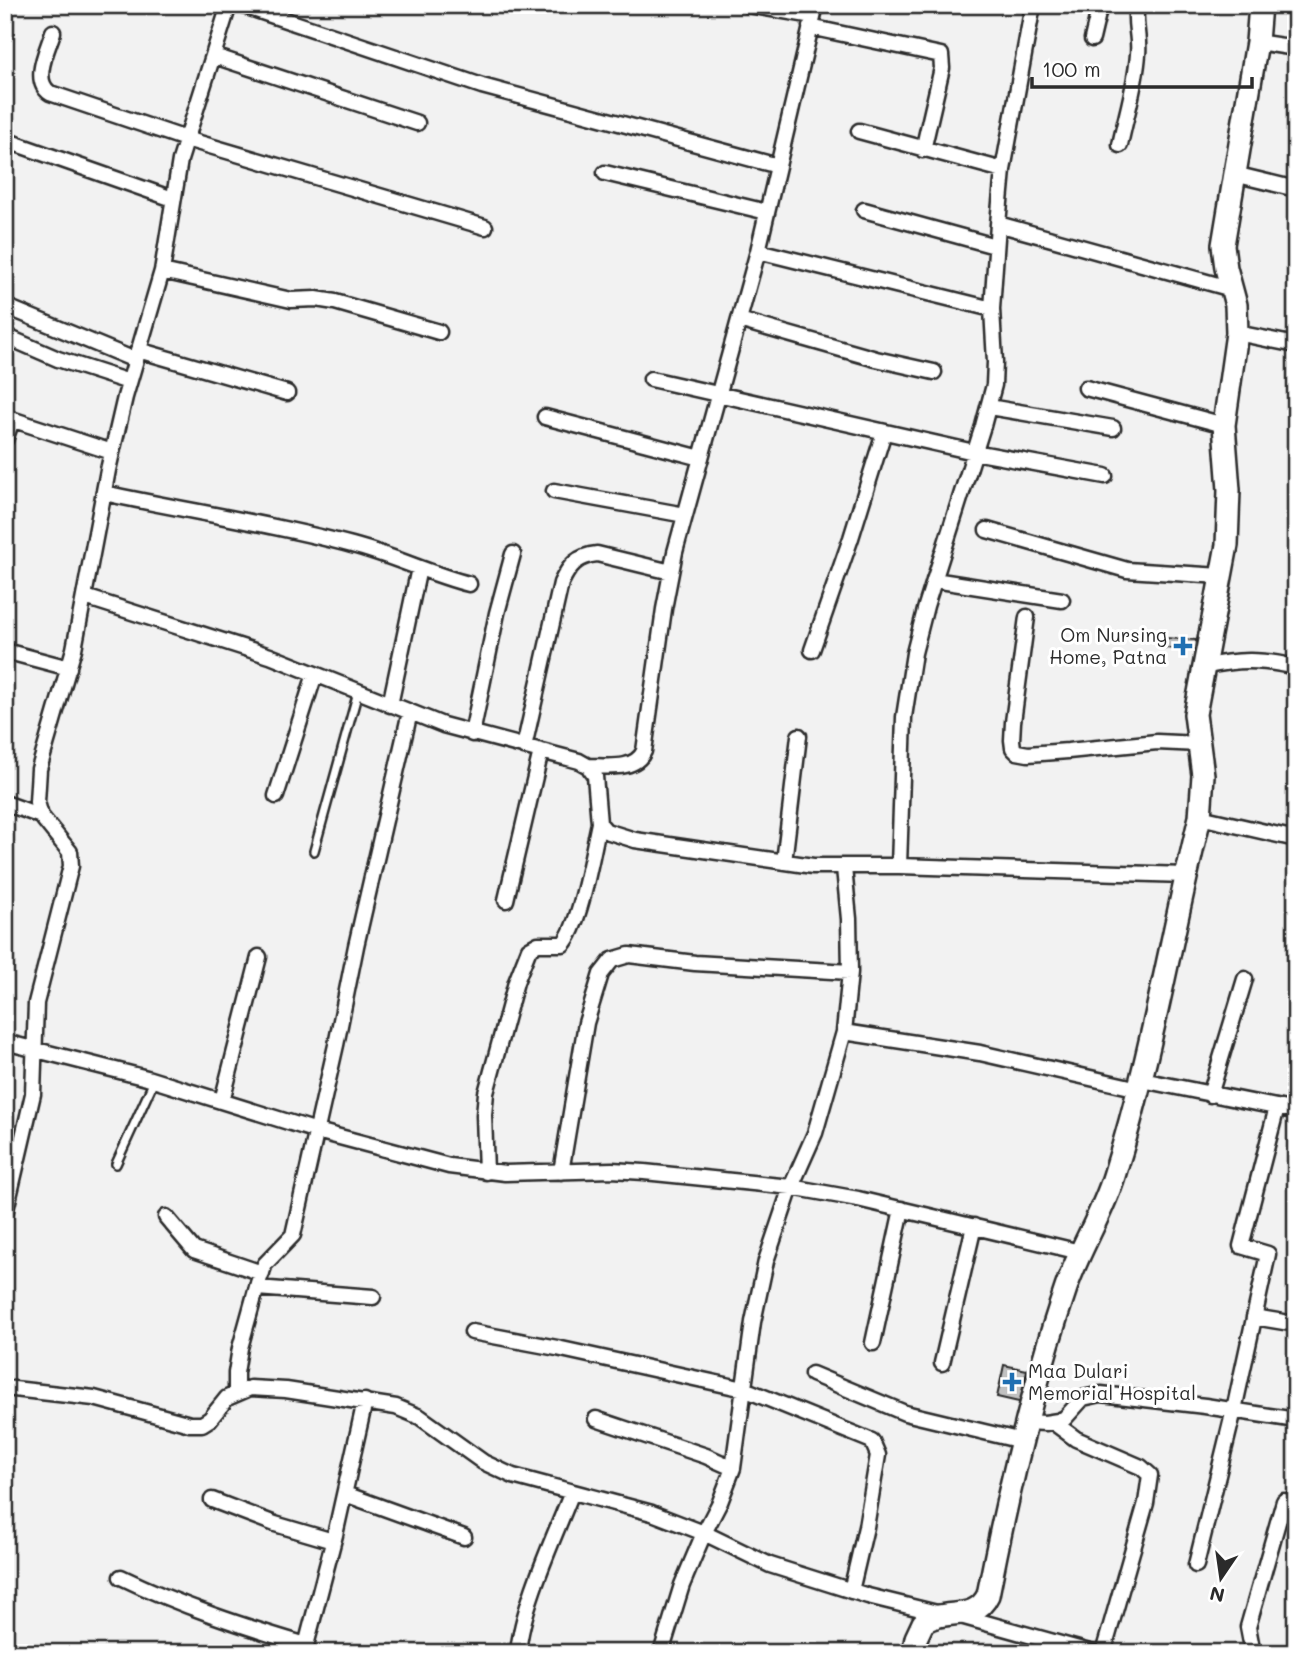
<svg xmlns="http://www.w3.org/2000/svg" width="1301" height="1658" viewBox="0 0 1301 1658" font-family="Mali,sans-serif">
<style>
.building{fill:#c1c1c1;stroke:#2b2b2b;stroke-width:2}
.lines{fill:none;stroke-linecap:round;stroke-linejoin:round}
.lane-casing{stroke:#2b2b2b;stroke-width:12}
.street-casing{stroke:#2b2b2b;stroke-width:19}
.secondary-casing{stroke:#2b2b2b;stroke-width:26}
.lane{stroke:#fff;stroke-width:7}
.street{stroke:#fff;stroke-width:14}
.secondary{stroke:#fff;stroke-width:21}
.poi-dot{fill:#1f6fb2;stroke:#fff;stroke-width:2.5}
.labels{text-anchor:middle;stroke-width:6;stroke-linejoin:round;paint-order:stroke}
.poi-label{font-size:19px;fill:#2b2b2b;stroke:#fff;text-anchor:end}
</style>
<rect width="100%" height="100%" fill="#f2f2f2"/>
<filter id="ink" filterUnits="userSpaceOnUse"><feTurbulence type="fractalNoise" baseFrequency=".0143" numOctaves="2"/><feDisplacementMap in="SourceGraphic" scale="14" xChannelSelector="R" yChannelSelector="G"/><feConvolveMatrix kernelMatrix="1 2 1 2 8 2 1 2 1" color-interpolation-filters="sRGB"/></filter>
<g filter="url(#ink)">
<!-- building -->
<path class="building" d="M1165,638L1196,640V650L1164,648Z
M1004,1365L1027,1370L1022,1392L1025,1393L1023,1403L997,1397Z"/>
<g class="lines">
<defs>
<path id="lane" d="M314,851L358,692
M116,1164L154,1081"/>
<path id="street" d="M241,5L482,86L778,166
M748,5L813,16
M810,27L941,55L942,68L923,150
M53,32C48,49 31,80 50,93L186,139L485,227
M1092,39L1100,5
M1257,42L1296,48
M214,56L417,123
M859,131L1003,170
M5,140L173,199
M1120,145C1126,115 1136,85 1138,54C1140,37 1133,22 1137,5
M605,173L767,212
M1234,174L1296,189
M864,210L995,246
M998,224L1232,289
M758,251L992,309
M162,271L291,300L316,299L335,302L439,332
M12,309L135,360
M739,320L876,359L934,372
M1237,333L1296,345
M5,336L58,359L129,382
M138,350L287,393
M651,379L974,452L1105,476
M1086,388L1224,425
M989,407L1113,428
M5,417L112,452
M545,417L701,458
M5,440L12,420
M554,491L685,515
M104,493C186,511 270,523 352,545C392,555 429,574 469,584
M987,530L1127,570L1221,576
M934,580L1062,600
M85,597L270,656L443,725L579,761L588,766L595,776L599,823L606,831L635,840L813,866H899L1185,875
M1027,617L1013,722L1012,740L1013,748L1017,752L1028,754L1068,751L1157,742L1199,744
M812,650L851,538L884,432
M5,651L69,668
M1203,667C1238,659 1261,659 1296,667
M390,705L419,568
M472,734L497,613L513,554
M524,747L561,583C569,566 577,556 597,554L671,572
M588,766C607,766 635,771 644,751L664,609L675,552L758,251L816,5
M276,796L315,674
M5,803L41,816
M1200,817L1296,839
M784,862L799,736
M899,866L904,717L914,653L926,606L983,426L994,385L995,362L992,309L998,224L1003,170L1033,5
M506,900L541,751
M844,1032L980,1053L1139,1089
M5,1042L147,1078L317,1131L449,1166L505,1173L612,1170L644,1172L791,1187L858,1199L1080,1252
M1142,1080L1296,1111
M1210,1095L1245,979
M222,1101L259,957
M486,1172L484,1115L486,1093L516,982L529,949L538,944H563C580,927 593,850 599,823
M561,1172L586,1023L601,974L612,960L629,955L695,963L850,972
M5,1214L33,1094L36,1003L71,866L70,852L41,816L37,802L39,769L74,649L108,470L125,397L162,271L180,160L229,5
M166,1217L194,1250L262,1273
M257,1288L373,1297
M1254,1317L1296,1324
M472,1332L557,1348L744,1389L872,1441L878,1455L866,1527L851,1591
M873,1343L902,1209
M942,1363L974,1226
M812,1374L905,1413L1022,1441
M5,1388L94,1398L190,1424H202L210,1419L227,1398L250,1388L286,1390L396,1407L420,1417L483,1462L513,1476L652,1513L704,1533L770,1565L868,1596L941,1614
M236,1392V1373L240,1348L258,1283L265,1264L293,1235L336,1045L356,946L410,712
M596,1419L706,1456L733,1468
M1027,1422L1045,1423L1058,1421L1065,1418L1083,1398L1101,1394L1205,1406L1296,1420
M1053,1422L1076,1439L1141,1467L1150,1475L1146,1503L1103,1653
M345,1494L464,1537
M212,1500L275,1524L333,1541
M1196,1565L1234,1410L1268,1254L1241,1246L1277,1107
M121,1577C181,1606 242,1626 306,1645
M957,1615L1093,1653
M304,1653L335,1535L365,1401
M518,1653C522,1605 554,1538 572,1492
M661,1653L682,1585L704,1533L720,1502L733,1468L753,1322L766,1261L791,1187L815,1133L844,1032L850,972L849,919L844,868
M1253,1653L1248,1627L1284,1501"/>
<path id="secondary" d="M913,1653L916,1638L923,1623C944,1607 975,1623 988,1595C1008,1492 1032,1388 1066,1288C1079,1249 1102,1215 1114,1176C1151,1059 1171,936 1200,817L1203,775L1195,714L1227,545L1229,490L1224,425L1237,333L1236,305L1226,268L1223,245L1257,42L1260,5"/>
</defs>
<!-- lane casing -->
<use href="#lane" class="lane-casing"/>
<!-- street casing -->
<use href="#street" class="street-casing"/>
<!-- secondary casing -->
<use href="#secondary" class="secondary-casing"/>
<!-- lane -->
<use href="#lane" class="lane"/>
<!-- street -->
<use href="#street" class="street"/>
<!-- secondary -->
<use href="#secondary" class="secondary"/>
</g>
</g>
<!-- markers -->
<g class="poi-dot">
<path d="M1179.5 635.5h7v7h7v7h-7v7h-7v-7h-7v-7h7z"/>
<path d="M1008.5 1371.5h7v7h7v7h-7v7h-7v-7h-7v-7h7z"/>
</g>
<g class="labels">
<!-- poi labels -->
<g class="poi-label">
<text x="1167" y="642">Om Nursing<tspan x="1167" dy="22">Home, Patna</tspan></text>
<text x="1028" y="1378" text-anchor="start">Maa Dulari<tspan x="1028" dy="22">Memorial Hospital</tspan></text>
</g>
</g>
<!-- margin -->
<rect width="1301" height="1658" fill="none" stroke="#fff" stroke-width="28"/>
<rect x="14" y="14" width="1273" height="1630" fill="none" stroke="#2b2b2b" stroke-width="2.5" filter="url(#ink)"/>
<!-- north arrow -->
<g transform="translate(1221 1578) rotate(193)" stroke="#ffffff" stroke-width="5" paint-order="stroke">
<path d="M0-5L12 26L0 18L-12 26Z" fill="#2b2b2b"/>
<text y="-10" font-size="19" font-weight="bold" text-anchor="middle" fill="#2b2b2b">N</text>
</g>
<!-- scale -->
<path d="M1032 77v10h220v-10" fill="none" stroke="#2b2b2b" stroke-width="3.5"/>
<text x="1042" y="77" font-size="21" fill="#2b2b2b" stroke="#ffffff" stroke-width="5" paint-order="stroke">100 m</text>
</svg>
